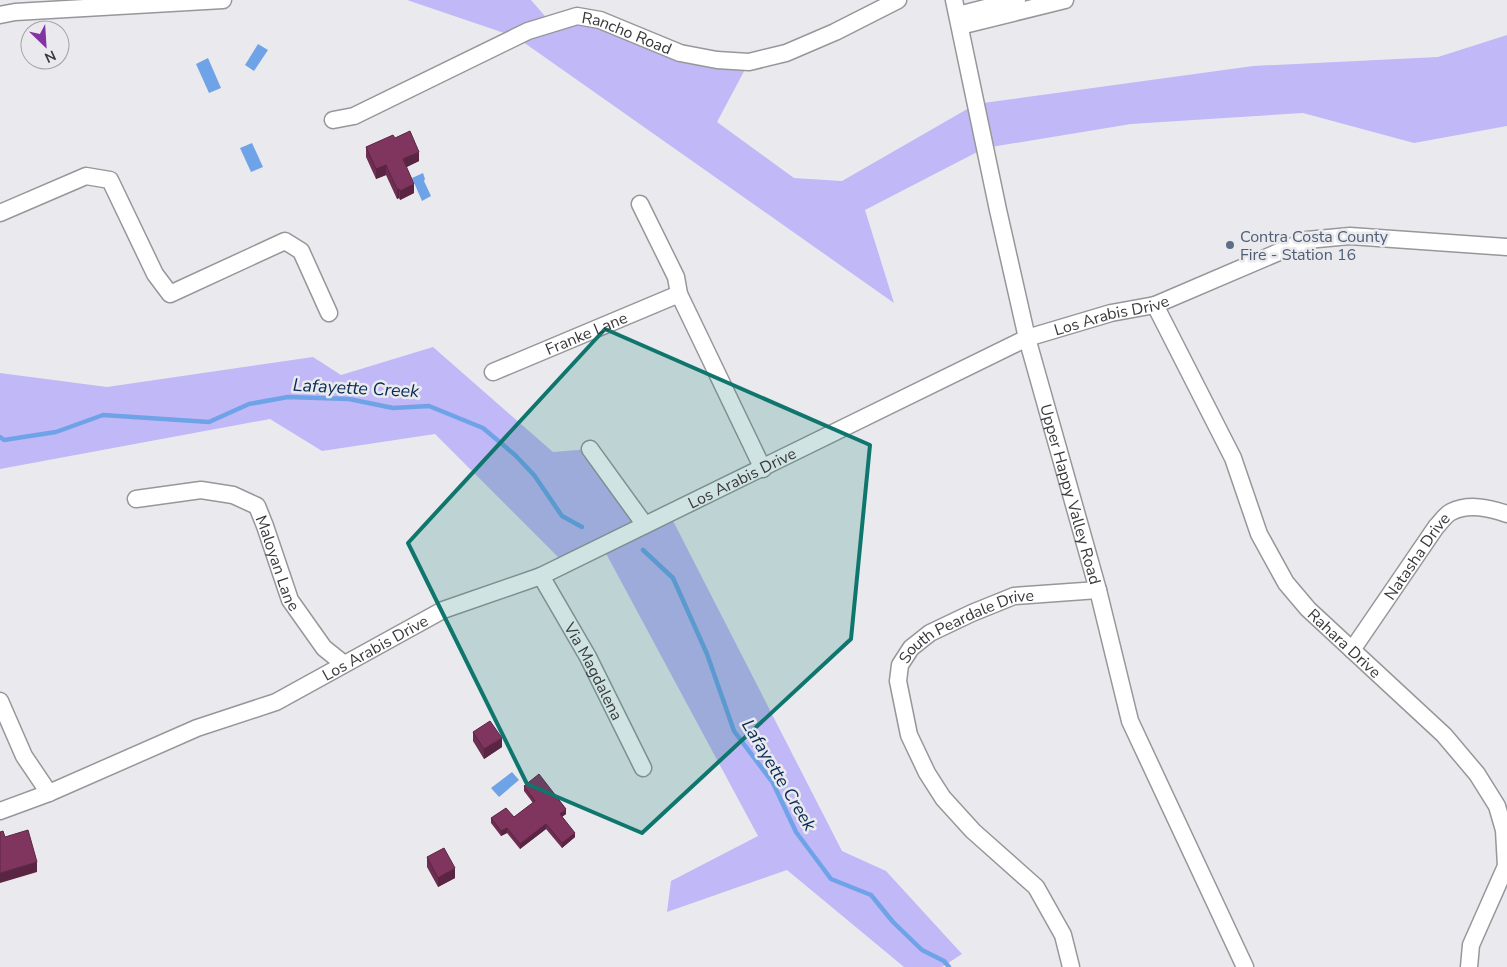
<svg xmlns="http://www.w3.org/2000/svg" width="1507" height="967" viewBox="0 0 1507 967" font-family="'Nunito Sans',sans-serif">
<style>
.green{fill:#c1b8f7}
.water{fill:#6fa3e7}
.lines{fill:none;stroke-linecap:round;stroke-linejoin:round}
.stream{stroke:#6fa3e7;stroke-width:4.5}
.minor-casing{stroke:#97969a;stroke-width:19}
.minor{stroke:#fff;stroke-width:16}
.wall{fill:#6e2e52}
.shaded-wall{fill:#5a2542}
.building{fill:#80355f;stroke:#5a2542}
.marked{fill:#0f766e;fill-opacity:0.2;stroke:#0f766e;stroke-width:4;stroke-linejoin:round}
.service-dot{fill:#5c6f8a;stroke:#eaeaee;stroke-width:2}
.labels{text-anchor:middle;stroke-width:5;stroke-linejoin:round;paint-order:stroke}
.street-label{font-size:16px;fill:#39393b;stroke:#eaeaee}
.service-label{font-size:16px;fill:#4e5e75;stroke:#eaeaee;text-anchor:start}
.water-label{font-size:18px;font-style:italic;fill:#062b55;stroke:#eaeaee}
</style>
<rect width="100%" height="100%" fill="#eaeaee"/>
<!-- green -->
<path class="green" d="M407,0H531L551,23L577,16L680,53L749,62L717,122L794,178L842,181L976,104L1253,66L1438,57L1507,35V126L1414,143L1303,113L1131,124L985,148L865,210L894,303L516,37Z
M433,347L553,452L590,449L645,524L669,513L842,851L886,871L962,954L942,967H904L787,870L667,912L671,881L758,836L602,546L565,564L435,434L322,451L270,419L0,469V373L107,387L313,357L341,375Z"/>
<!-- water -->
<path class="water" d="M258,44L268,50L254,71L245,65Z
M208,58L221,88L209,93L196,64Z
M252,143L263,167L251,172L240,148Z
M423,173L425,179L424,181L431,196L422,201L412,178Z
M512,772L519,780L499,797L491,788Z"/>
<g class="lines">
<!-- stream -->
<path class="stream" d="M0,437L4,440L56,432L103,415L209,422L249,404L288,397L349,399L393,408L429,406L483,428L515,455L534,475L562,516L582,527
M643,550L673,578L707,654L734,731L773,783L796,832L831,879L871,895L893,922L922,950L944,961L949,967"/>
<defs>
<g id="minor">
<path id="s1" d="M954,0L998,210L1027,338L1098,590L1130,721L1245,967"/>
<path d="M0,15L15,12L223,0"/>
<path d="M958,15L1017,0"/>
<path d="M960,26L1065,0"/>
<path id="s2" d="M333,120L354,116L528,31L577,16L600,20L680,53L717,60L749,62L786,53L835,32L898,0"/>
<path d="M640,204L676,277L679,294L763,469"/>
<path d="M0,213L86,176L110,180L155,274L170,294L285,241L301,251L329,313"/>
<path id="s3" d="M1155,305L1233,458L1259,534L1286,583L1308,609L1444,735L1477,774L1497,806L1504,830L1506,866L1471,945L1469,967"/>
<path id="s4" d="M493,372L679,294"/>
<path d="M590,449L645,525"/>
<path id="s5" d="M136,499L201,490L233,495L257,506L265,526L290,600L324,648L344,664"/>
<path id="s6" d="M541,576L588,657L643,768"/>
<path id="s7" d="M1352,650L1436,527C1441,522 1445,515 1451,512C1469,503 1489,508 1507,514"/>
<path d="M0,701L24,756L49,793"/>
<path id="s8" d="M0,811L49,793L197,728L276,702L443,610L541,576L1027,338L1111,313L1155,305L1307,240L1350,236L1507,247"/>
<path id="s9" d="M1071,967L1063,935L1036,887L973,831L943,798L927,773L909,735L898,681L900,665L911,648L930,633L972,613L1014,596L1098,590"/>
</g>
</defs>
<!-- minor casing -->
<use href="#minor" class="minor-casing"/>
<!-- minor -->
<use href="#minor" class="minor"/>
</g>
<!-- wall -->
<path class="wall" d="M395,138L419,161L406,167L414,193L400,200L399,198L397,199L386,175L376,179L366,157V147Z
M473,732L502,747L484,759L473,741Z
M524,786L566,814L562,817L575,837L562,848L546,829L520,849L507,833L501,836L491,823V818L514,817L533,803L524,791Z
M427,857L455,878L438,887L427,867Z"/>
<!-- shaded-wall -->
<path class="shaded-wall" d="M419,152V161L403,169V159Z
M386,165V175L376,179V169Z
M414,184V193L400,200V191Z
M397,189H399V198L397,199Z
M502,738V747L484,759V749Z
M566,809V814L560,818V814Z
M546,824V829L520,849V844Z
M507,828V833L501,836V831Z
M575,833V837L562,848V843Z
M37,862V872L0,883V873Z
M455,868V878L438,887V878Z"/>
<!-- building -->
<path class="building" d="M410,131L419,152L403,159L414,184L400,191L399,189H397L386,165L376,169L366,147L393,135L395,138Z
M490,721L502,738L484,749L473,732Z
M539,774L566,809L560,814L575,833L562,843L546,824L520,844L507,828L501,831L491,818L506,808L514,817L535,801L524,786Z
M28,830L37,862L0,873V832L3,831L5,837Z
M444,848L455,868L438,878L427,857Z"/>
<!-- marked area -->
<path class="marked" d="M605,329L870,445L851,639L642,833L527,784L408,543Z"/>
<!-- markers -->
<circle class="service-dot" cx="1230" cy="245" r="5"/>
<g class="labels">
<!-- street labels -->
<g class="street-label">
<text dy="6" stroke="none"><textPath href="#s2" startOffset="319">Rancho Road</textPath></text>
<text dy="6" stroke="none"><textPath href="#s8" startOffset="1220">Los Arabis Drive</textPath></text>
<text dy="6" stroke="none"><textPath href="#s4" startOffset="101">Franke Lane</textPath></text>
<text dy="6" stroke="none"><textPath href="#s8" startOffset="815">Los Arabis Drive</textPath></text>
<text dy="6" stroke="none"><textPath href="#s1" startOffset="508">Upper Happy Valley Road</textPath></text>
<text dy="6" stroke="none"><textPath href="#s7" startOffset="114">Natasha Drive</textPath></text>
<text dy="6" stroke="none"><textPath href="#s5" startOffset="185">Maloyan Lane</textPath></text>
<text dy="6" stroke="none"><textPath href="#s9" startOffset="440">South Peardale Drive</textPath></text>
<text dy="6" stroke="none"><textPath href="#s3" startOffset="392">Rahara Drive</textPath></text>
<text dy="6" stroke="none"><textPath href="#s8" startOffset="410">Los Arabis Drive</textPath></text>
<text dy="6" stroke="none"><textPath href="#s6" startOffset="109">Via Magdalena</textPath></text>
</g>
<!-- service labels -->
<g class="service-label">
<text x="1240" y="242">Contra Costa County<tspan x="1240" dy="18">Fire - Station 16</tspan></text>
</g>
<!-- water labels -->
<g class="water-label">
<text transform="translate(356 388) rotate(3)" y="6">Lafayette Creek</text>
<text transform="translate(779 775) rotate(59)" y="6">Lafayette Creek</text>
</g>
</g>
<!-- north arrow -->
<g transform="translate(45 45) rotate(155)"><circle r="24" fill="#eaeaee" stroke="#a3a3a6"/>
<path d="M0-4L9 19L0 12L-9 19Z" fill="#8334a4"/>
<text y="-8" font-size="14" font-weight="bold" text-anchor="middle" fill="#39393b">N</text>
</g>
</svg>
